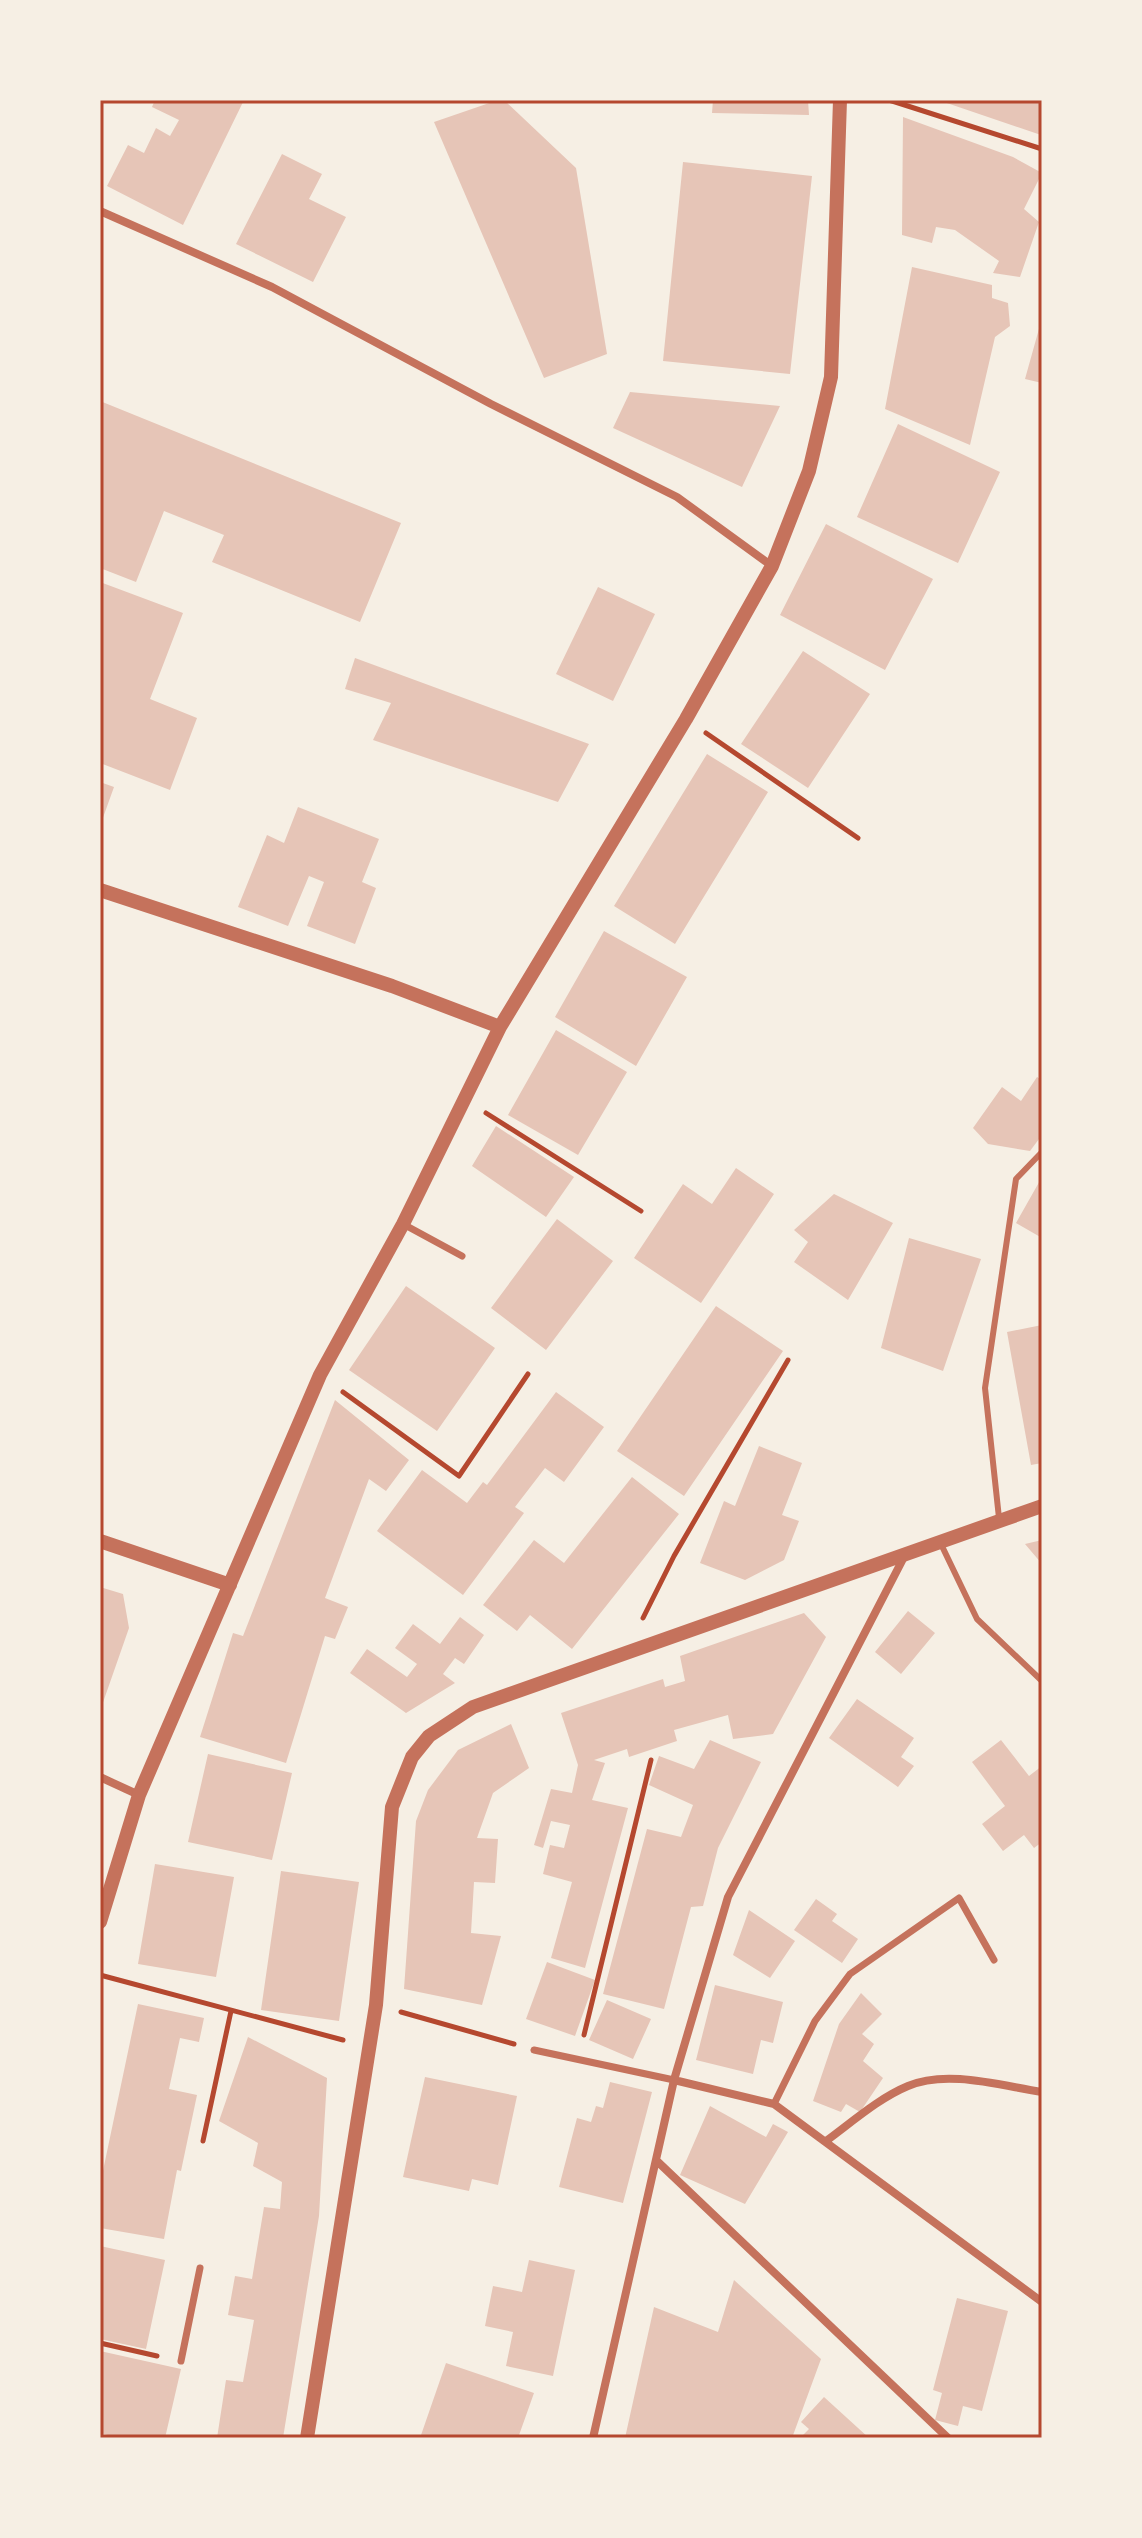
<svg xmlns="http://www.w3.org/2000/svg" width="1142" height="2538" viewBox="0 0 1142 2538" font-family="'IBM Plex Serif',serif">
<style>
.building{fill:#e6c5b7}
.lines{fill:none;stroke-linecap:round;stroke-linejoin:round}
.path{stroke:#b5482f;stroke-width:5}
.service{stroke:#c5725c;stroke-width:6}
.pedestrian{stroke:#c5725c;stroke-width:7}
.minor{stroke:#c5725c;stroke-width:8}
.tertiary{stroke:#c5725c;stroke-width:14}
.neatline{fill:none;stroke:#b5482f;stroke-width:3}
</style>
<rect width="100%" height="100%" fill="#f6efe4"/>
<!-- building -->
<path class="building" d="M155,100H244L183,225L107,186L128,145L144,153L156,128L170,136L179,120L152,107Z
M498,100H504L576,168L607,354L544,378L434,122Z
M713,100H808L809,115L712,113Z
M938,100H1042V131L1041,135Z
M903,117L1013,157L1042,173L1024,209L1039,222L1020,277L993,273L999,261L955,230L936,227L932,243L902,235Z
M282,154L322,174L309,199L346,217L313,282L236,244Z
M683,162L812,176L790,374L663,361Z
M912,267L992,285V298L1008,303L1010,326L995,337L970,445L885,409Z
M1042,318V383L1025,379Z
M630,392L780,406L742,487L613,428Z
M100,401L401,523L360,622L212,562L224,535L164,511L136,582L100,568Z
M898,424L1000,472L958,563L857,517Z
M826,524L933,579L885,670L780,615Z
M100,582L183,613L150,699L197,718L170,790L100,763Z
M598,587L655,614L613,701L556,674Z
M803,651L870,694L808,788L741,744Z
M355,658L589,744L558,802L373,740L391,703L345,689Z
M707,754L768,792L675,944L614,906Z
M100,782L114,787L100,826Z
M298,807L379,839L362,882L376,888L355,944L307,926L324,882L309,876L288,926L238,907L267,835L284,843Z
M604,931L687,977L636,1066L555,1017Z
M556,1030L627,1072L578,1155L508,1115Z
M1037,1077L1042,1080V1135L1030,1151L988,1144L973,1128L1002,1087L1021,1101Z
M496,1126L574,1177L546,1217L472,1166Z
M736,1168L774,1194L701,1303L634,1258L683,1184L712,1204Z
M1042,1177V1238L1016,1223Z
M834,1194L893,1223L848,1300L794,1262L808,1242L794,1230Z
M557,1219L613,1261L546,1350L491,1308Z
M909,1238L981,1259L943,1371L881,1348Z
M406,1286L495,1348L437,1431L349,1370Z
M716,1306L783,1351L684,1496L617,1451Z
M1042,1325V1463L1031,1465L1007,1332Z
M556,1392L604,1427L564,1482L545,1468L515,1507L524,1513L463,1595L377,1531L422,1470L467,1503L483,1482L487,1485Z
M335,1400L409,1460L386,1491L369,1479L325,1598L348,1607L335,1639L325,1636L286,1763L200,1737L233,1633L243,1636Z
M759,1446L802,1463L782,1515L799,1521L784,1560L745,1580L700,1563L724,1501L735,1506Z
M632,1477L679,1514L572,1649L530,1615L517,1631L483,1605L534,1540L564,1563Z
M1042,1540V1564L1025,1544Z
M100,1587L123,1594L129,1628L100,1711Z
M908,1611L935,1633L901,1674L875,1652Z
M804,1613L826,1637L773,1734L733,1739L728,1715L674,1730L677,1741L629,1757L627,1749L594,1760L605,1763L592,1800L628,1808L585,1968L551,1958L572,1882L543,1874L550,1845L564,1848L570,1825L551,1821L543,1848L534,1845L551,1789L572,1793L578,1765L561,1713L663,1679L665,1687L685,1681L680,1656Z
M460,1617L484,1635L464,1664L455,1658L443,1674L455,1683L406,1713L350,1673L367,1649L407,1677L417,1664L395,1648L413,1624L440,1644Z
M857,1699L914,1738L901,1757L914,1766L898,1787L829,1738Z
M511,1724L529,1768L493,1793L477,1838L498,1839L495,1883L474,1882L471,1933L501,1936L482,2005L404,1989L416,1821L428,1790L458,1750Z
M710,1740L761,1762L718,1848L703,1906L691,1907L664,2009L603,1994L647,1829L681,1837L693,1805L649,1785L659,1756L694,1769Z
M1001,1740L1029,1776L1042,1766V1842L1034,1848L1024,1835L1003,1851L982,1824L1005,1806L972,1762Z
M208,1754L292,1773L272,1860L188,1842Z
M155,1864L234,1877L216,1977L138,1964Z
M281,1871L359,1882L339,2021L261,2010Z
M816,1899L837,1914L832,1921L858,1939L842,1963L794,1930Z
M749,1910L795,1941L770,1978L733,1955Z
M547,1962L595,1980L575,2036L526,2019Z
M715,1985L783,2002L773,2043L761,2040L753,2074L696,2060Z
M861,1993L882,2014L862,2034L874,2044L863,2061L883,2078L860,2112L846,2104L841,2112L813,2101L839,2024Z
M607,2000L651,2019L633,2059L589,2040Z
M138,2004L204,2018L199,2042L180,2038L169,2089L197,2095L181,2171L177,2170L164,2239L100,2228V2185Z
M248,2037L327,2078L319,2216L283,2438H217L226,2380L243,2382L254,2320L228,2315L235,2276L252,2279L264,2207L280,2209L282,2182L253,2166L258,2143L219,2121Z
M425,2077L517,2096L498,2185L472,2179L469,2191L403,2177Z
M610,2082L652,2092L623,2203L559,2187L577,2118L591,2122L596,2106L603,2108Z
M710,2106L766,2137L773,2124L788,2132L745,2204L680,2175Z
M100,2246L165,2260L146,2349L100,2339Z
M529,2260L575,2270L553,2376L506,2366L513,2332L485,2326L493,2286L522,2292Z
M734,2280L821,2359L792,2438H625L654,2307L718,2332Z
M957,2298L1008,2311L982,2411L963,2406L958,2426L935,2420L942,2393L933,2390Z
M100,2351L181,2369L165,2438H120L100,2433Z
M446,2363L534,2393L518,2438H420Z
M824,2397L869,2438H800L809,2429L801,2422Z"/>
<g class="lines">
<!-- path -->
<path class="path" d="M889,100L1042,149
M706,733L858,838
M486,1113L641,1211
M343,1392L459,1476L528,1374
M643,1618L674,1556L788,1360
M100,1975L343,2040
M401,2012L514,2044
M584,2035L651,1760
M203,2141L231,2011
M100,2343L157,2356"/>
<!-- service -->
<path class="service" d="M999,1518L985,1388L1016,1179L1042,1152
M940,1542L977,1619L1042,1681"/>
<!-- pedestrian -->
<path class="pedestrian" d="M403,1224L462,1256
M534,2050L674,2080
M774,2104L815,2021L850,1974L959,1898L994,1960
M181,2361L200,2268"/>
<!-- minor -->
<path class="minor" d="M100,211L272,287L491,404L677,497L772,566
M100,1777L139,1795
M674,2080L774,2104L1042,2302
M826,2141C852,2122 879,2098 908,2086C947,2069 1002,2086 1042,2092
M658,2162L948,2438
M593,2438L674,2080L728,1897L904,1557"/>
<!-- tertiary -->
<path class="tertiary" d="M100,890L392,986L500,1027
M100,1541L230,1585
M100,1922L139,1795L320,1375L403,1224L500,1027L686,719L772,566L809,471L831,377L840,100
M307,2438L376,2005L392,1807L412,1757L429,1736L473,1707L1042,1506"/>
</g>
<!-- border -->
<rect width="1142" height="2538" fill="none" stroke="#f6efe4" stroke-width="204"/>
<rect x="102" y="102" width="938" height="2334" class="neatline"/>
</svg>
